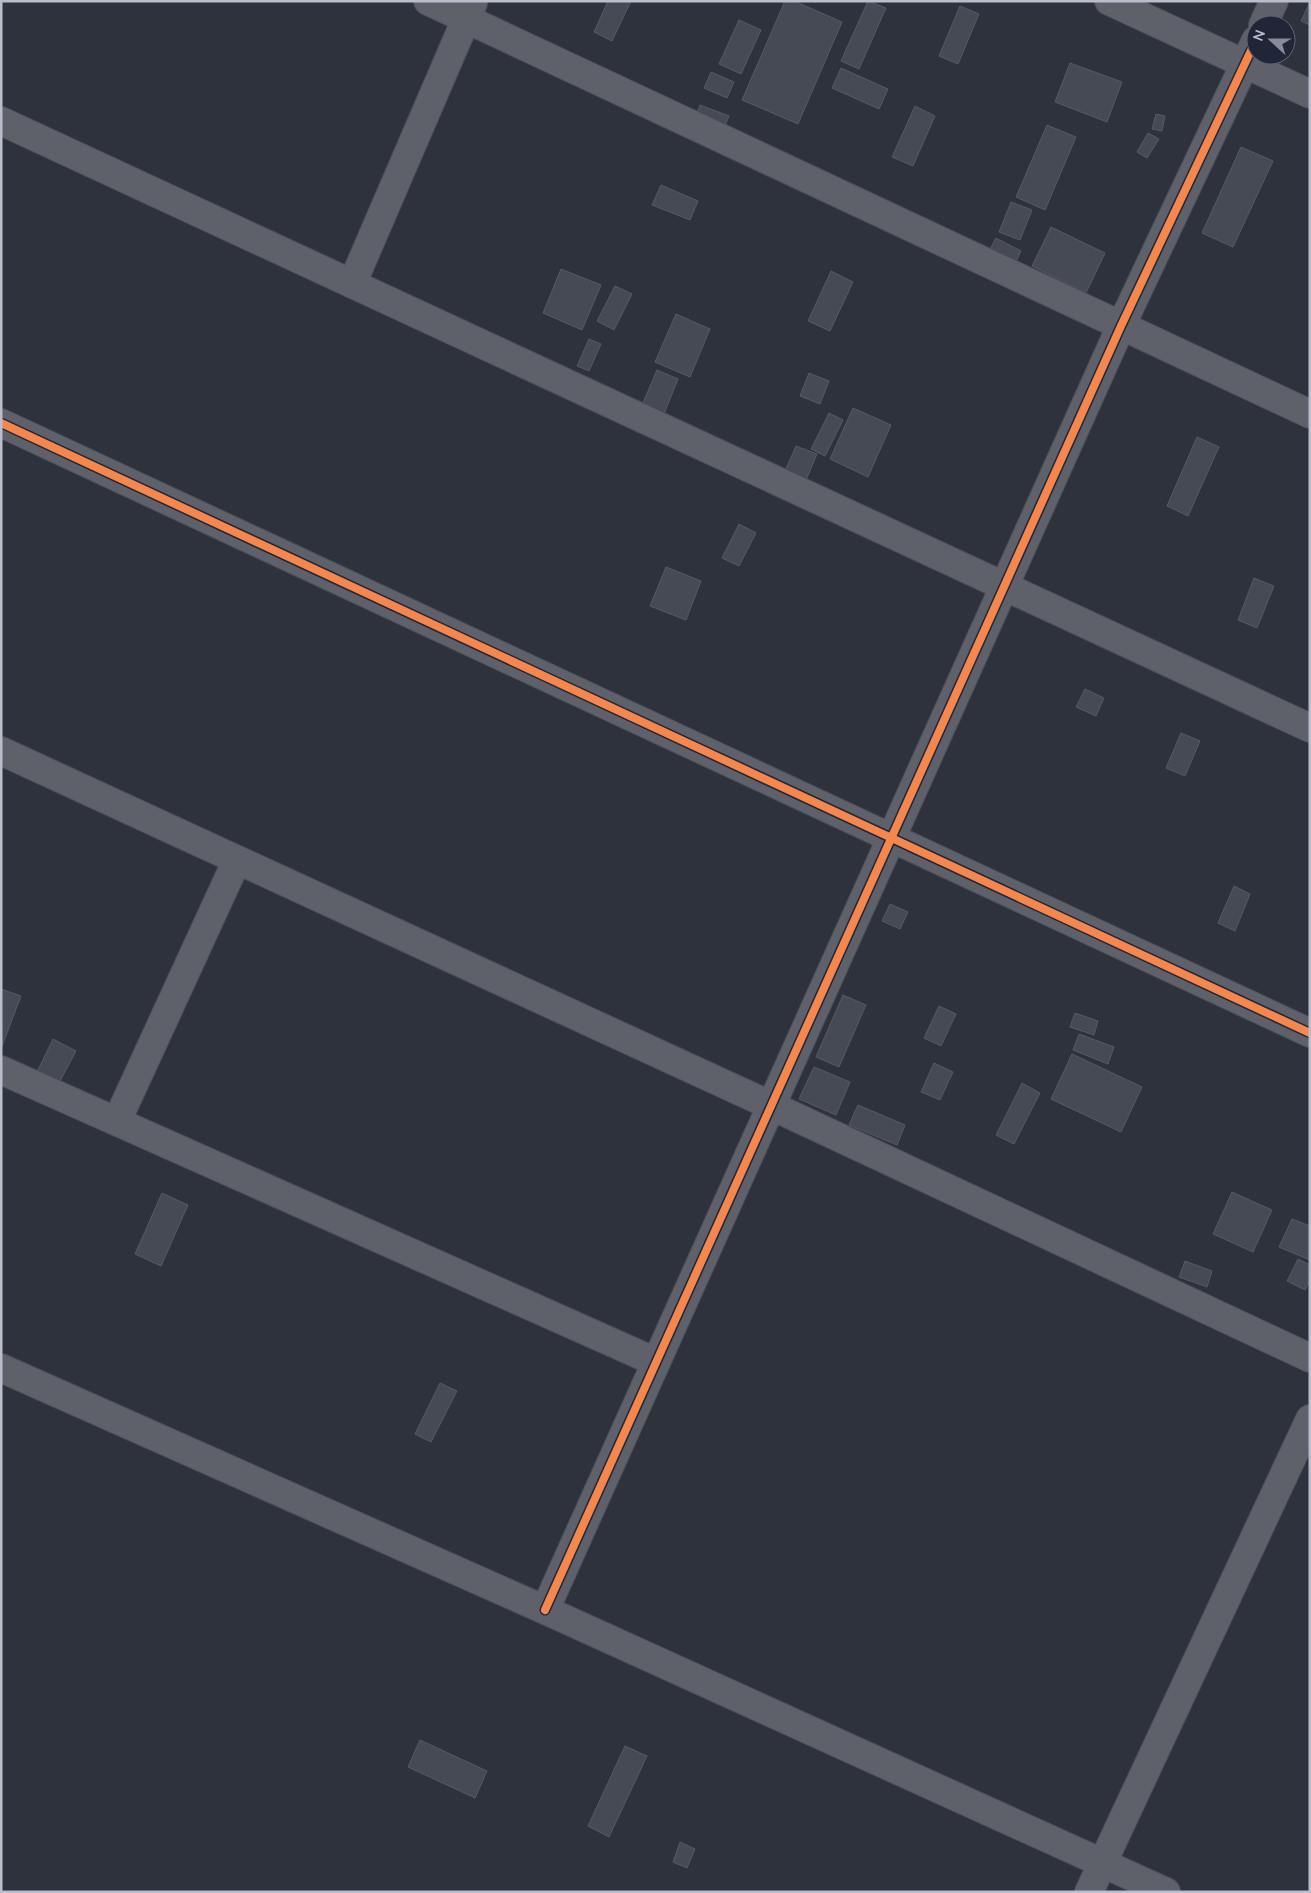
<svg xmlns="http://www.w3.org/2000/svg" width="1311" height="1893" viewBox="0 0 1311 1893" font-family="'Nunito Sans',sans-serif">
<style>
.building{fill:#464a54;stroke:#565a64}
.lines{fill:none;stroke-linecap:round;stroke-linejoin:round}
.street-casing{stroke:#4a4d56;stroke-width:30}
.street{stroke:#5e616a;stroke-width:28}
.cycleway-casing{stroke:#202638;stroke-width:11}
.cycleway{stroke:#f5874c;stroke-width:8}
</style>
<rect width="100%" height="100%" fill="#2d323d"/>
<!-- building -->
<path class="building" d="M608,1H631L612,41L594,32Z
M785,1H794L842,22L798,124L742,100Z
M868,1L886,8L859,69L841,61Z
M1310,2V25L1301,21Z
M960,6L979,14L958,64L939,56Z
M739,20L761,30L741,74L719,64Z
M1070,63L1122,82L1107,122L1055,102Z
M841,68L888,89L879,109L832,88Z
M711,72L734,82L727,98L704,88Z
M700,105L729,116L723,131L694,121Z
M915,106L935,116L913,166L892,157Z
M1156,114L1165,116L1162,131L1152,129Z
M1047,125L1076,137L1045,210L1016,197Z
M1148,133L1159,139L1147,158L1137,152Z
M1241,147L1273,161L1233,247L1202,233Z
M661,185L698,201L690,220L652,205Z
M1011,202L1032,210L1020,240L999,232Z
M1051,227L1105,253L1086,293L1032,266Z
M996,238L1021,251L1014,266L988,253Z
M561,269L601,285L582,330L543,313Z
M831,271L853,282L830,331L808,321Z
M615,286L632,294L614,330L597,321Z
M676,314L710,329L690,377L655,362Z
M589,339L601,344L589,371L577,366Z
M657,370L678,379L664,414L642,405Z
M809,373L829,381L820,404L800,396Z
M853,408L891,425L868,477L830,459Z
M829,413L843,420L825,456L811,449Z
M1197,437L1219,447L1188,516L1167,506Z
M796,446L817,454L806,480L785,471Z
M739,524L756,533L739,566L722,558Z
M666,567L701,581L686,620L650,606Z
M1254,578L1274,586L1257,628L1238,620Z
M1085,689L1104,698L1096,716L1076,707Z
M1181,733L1200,741L1185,776L1166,768Z
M1234,886L1250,894L1235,931L1218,923Z
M890,904L908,912L900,929L882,921Z
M1,989L21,996L1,1049Z
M843,995L866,1005L839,1067L816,1057Z
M939,1006L956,1014L941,1046L924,1038Z
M1075,1013L1098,1021L1094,1035L1070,1027Z
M1079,1034L1114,1047L1108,1064L1073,1050Z
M53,1039L76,1051L58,1085L36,1074Z
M1072,1054L1142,1087L1121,1132L1051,1099Z
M934,1063L953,1072L940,1100L921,1092Z
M814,1067L850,1082L836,1115L799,1099Z
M1022,1083L1040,1093L1014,1144L996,1135Z
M858,1105L905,1125L897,1145L849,1125Z
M1232,1192L1272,1210L1253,1252L1213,1234Z
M162,1193L188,1205L161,1266L135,1254Z
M1292,1219L1310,1226V1260L1279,1247Z
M1298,1259L1310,1265V1280L1305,1290L1287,1281Z
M1185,1261L1212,1271L1207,1287L1179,1277Z
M440,1383L457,1391L431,1442L415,1434Z
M420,1740L487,1771L475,1798L408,1767Z
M625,1746L647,1756L609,1837L588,1826Z
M680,1842L695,1849L687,1868L673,1862Z"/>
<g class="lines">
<defs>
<path id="street" d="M428,1L1310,414
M1109,1L1310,94
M1263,25L1274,1
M1,121L1310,728
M352,284L473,3
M1,423L1310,1033
M1,751L772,1106L1310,1358
M1,1070L656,1362
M117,1121L237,860
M1,1368L545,1610L1166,1892
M545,1610L1121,326L1256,40
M1089,1892L1310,1419"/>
</defs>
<!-- street casing -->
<use href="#street" class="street-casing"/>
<!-- street -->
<use href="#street" class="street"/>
<defs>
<path id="cycleway" d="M1,423L1310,1033
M545,1610L1121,326L1256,40"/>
</defs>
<!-- cycleway casing -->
<use href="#cycleway" class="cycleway-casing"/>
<!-- cycleway -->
<use href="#cycleway" class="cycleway"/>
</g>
<!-- border -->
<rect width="1311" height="1893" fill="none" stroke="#b9bdcc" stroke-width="5"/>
<!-- north arrow -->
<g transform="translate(1271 40) rotate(291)"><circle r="24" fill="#202638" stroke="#5d6273"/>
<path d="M0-4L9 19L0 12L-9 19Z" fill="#888c9a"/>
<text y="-8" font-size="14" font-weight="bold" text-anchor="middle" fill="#b9bdcc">N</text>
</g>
</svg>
